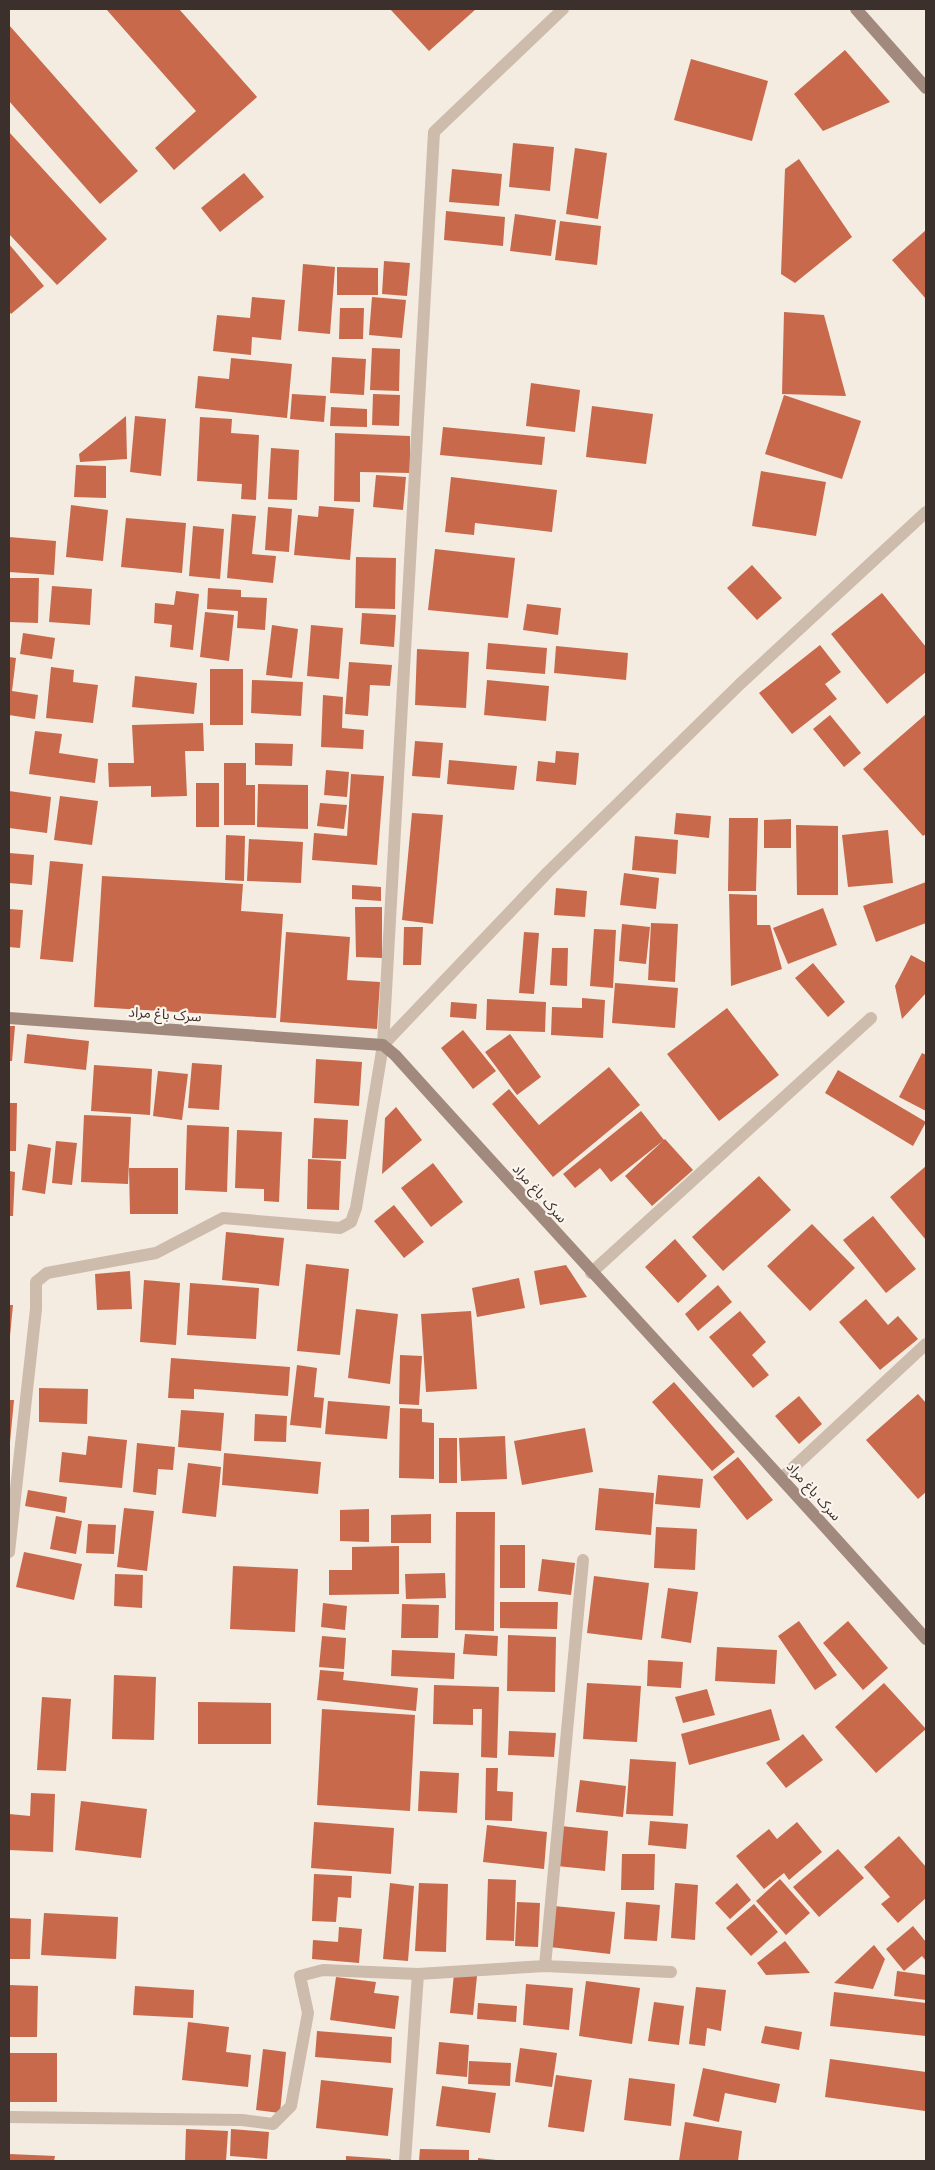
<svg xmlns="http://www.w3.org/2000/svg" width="935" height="2170" viewBox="0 0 935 2170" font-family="Arial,'Noto Sans Arabic',sans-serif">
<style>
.building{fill:#c8694b}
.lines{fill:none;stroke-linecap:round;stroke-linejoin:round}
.street{stroke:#cdbbac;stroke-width:12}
.secondary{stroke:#a18a7d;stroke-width:12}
.labels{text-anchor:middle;stroke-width:4.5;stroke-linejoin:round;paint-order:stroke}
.street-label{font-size:14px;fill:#3b302b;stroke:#fbf5ee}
</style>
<rect width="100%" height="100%" fill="#f4ebe1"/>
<!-- building -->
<path class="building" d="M106,9H179L257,97L174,170L155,148L196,111Z
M390,9H476L429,51Z
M9,25L138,171L100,204L9,101Z
M845,50L890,102L823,131L794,94Z
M691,59L768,81L752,141L674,120Z
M9,132L107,239L57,285L9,234Z
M513,143L554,147L550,191L509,187Z
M575,148L607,153L598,219L566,214Z
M799,159L852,237L795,283L781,274L785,169Z
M452,169L502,174L499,206L449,202Z
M244,173L264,197L220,232L201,208Z
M446,211L505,217L503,246L444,240Z
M515,214L556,220L551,256L510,251Z
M560,221L601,226L597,265L555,260Z
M926,230V299L892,260Z
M9,244L44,286L11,314L9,311Z
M384,261L410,263L407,296L382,294Z
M303,264L335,267L330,334L298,331Z
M337,267L378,268V295H337Z
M252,297L285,300L281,340L252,337L251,355L213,351L217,315L250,318Z
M372,297L406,300L402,338L369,335Z
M340,308H364L363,339H339Z
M784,312L824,315L846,396L782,394Z
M372,348L400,349L399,391L370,390Z
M332,357L366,359L364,395L330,393Z
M231,358L292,364L287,418L195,408L198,376L229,379Z
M531,383L580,390L575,432L526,426Z
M292,394L326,396L324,422L290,419Z
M373,394L400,395L399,426L372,425Z
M784,395L861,421L842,479L765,454Z
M592,406L653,414L646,464L586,457Z
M331,407L367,409V427L330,426Z
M126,416L127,459L80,462L79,454Z
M135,416L166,419L161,476L130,472Z
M200,417L232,419L231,433L259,435L256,500L241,499L242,484L197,481Z
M443,427L545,437L542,465L440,455Z
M335,433L410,436V473L360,472V502L334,501Z
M271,448L299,450L297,500L268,499Z
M76,465L106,466V498L74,497Z
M761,471L826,482L816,536L752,526Z
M376,475L406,477L403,510L373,507Z
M451,477L557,490L552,532L475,523L474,535L445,532Z
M71,505L108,510L103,561L66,557Z
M319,506L354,509L350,560L294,555L298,515L318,517Z
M268,507L292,509L289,552L265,550Z
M232,514L256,516L252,554L276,556L273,583L227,578Z
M126,518L186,523L182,573L121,567Z
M193,526L224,529L220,579L189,576Z
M9,537L56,541L54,575L9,572Z
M435,549L515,558L508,618L428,610Z
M356,557L396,558L395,609L355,608Z
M752,565L782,598L757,620L727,588Z
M9,578H39L38,623L9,622Z
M52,586L92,589L90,625L49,622Z
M208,588L241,590V597L267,598L265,630L237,628L238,611L207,609Z
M176,591L199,594L193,650L170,647L172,625L154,623L155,603L174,605Z
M882,593L926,647V672L887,704L831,634Z
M527,604L561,608L558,635L523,630Z
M205,612L234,615L229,661L200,657Z
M362,613L396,615L394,647L360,644Z
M272,625L298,629L292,678L266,675Z
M311,625L343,628L339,679L307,676Z
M23,633L55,638L52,659L20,654Z
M488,643L547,648L545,674L486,669Z
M820,645L841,672L825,684L837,699L792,734L759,693Z
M556,646L628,653L626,680L554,673Z
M417,649L469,652L466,708L415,705Z
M9,657L16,658L12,691L38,695L35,719L9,715Z
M349,662L392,665L390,686L370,685L368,716L345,714Z
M51,667L74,670L73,682L98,685L93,723L46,718Z
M210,669H243V725H210Z
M135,676L197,683L194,714L132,707Z
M252,680L303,682L301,716L251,713Z
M487,680L549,686L546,721L484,715Z
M323,695L343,697L342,728L364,730L363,749L321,747Z
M926,714V834L923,836L863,769Z
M830,715L861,753L844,767L813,729Z
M203,723L204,751H185L187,796L151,797V786L109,787L108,763H134L132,725Z
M35,731L62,734L59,753L98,759L95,783L29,774Z
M415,741L443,743L440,778L412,776Z
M255,743L293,744L292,766L255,765Z
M556,751L579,753L576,785L536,781L538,761L555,763Z
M449,760L517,766L514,790L447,784Z
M224,763H246V785H255V825H224Z
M326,770L349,772L347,797L324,795Z
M351,774L384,776L377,865L312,860L314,833L347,836Z
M196,783H219V827H196Z
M258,784L308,785V829L257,827Z
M9,791L51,797L47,833L9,828Z
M60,796L98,801L92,845L54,840Z
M320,803L347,805L344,829L317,826Z
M412,813L443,815L433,924L402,920Z
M676,813L711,816L709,838L674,834Z
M729,818H758L756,891H728Z
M791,819V848H764V820Z
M796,825L838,826V895H797Z
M888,830L893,883L848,887L842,835Z
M226,835L245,836L244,881L225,880Z
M635,836L678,840L676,874L632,870Z
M249,839L303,842L301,883L247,881Z
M9,853L34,855L32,885L9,883Z
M50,861L83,864L73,962L40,959Z
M624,873L659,878L656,909L620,905Z
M102,876L243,884L241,911L283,914L276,1018L94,1007Z
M926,882V923L876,942L863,906Z
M352,885L381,887V901L352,899Z
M556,888L587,891L585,917L554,915Z
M729,894L757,895V925H770L782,969L731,986Z
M355,907H382V958L356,957Z
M823,908L837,945L788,964L773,928Z
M9,909L23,910L20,948L9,947Z
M651,923L678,924L675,982L648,980Z
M622,924L650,927L646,964L619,961Z
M404,927H423L421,965H403Z
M594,929L616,930L613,988L590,986Z
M286,932L350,937L347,980L380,982L377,1029L280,1022Z
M524,932L539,933L534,994L519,993Z
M552,948H568L567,986L550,985Z
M911,955L926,963V993L902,1019L895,986Z
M813,963L845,1002L828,1017L795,978Z
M615,983L678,988L675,1028L612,1023Z
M582,998L605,1000L603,1038L551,1035L552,1007L582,1008Z
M487,999L546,1002L545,1032L486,1030Z
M451,1002L477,1004L476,1019L450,1017Z
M727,1008L779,1075L719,1121L667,1054Z
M9,1026H15L12,1061H9Z
M463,1030L496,1071L473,1089L441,1048Z
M27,1034L89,1041L86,1070L24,1063Z
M510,1034L541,1077L517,1095L485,1052Z
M922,1053L926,1055V1111L899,1097Z
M316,1059L362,1062L359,1106L314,1103Z
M192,1063L222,1065L219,1110L188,1108Z
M94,1065L152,1069L150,1115L91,1111Z
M609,1067L640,1105L553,1177L492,1104L509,1089L539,1125Z
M838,1070L926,1122L913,1146L825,1093Z
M158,1071L188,1074L182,1120L153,1116Z
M9,1103H17L16,1151H9Z
M396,1107L422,1140L382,1174L385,1118Z
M641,1111L664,1140L611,1182L600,1168L575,1188L563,1174Z
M84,1115L131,1117L128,1184L81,1182Z
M314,1118L348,1120L346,1159L312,1158Z
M187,1125L229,1127L227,1192L185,1190Z
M237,1130L282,1132L279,1202L264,1201V1189L235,1188Z
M665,1139L693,1170L652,1206L625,1176Z
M56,1141L77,1143L72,1185L52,1183Z
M28,1144L51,1148L45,1194L22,1190Z
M308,1159L341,1161L339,1210L307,1209Z
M433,1163L463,1202L431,1227L401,1188Z
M926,1166V1240L890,1197Z
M129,1168H178V1214H130Z
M9,1171L15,1172L13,1216H9Z
M759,1176L791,1210L723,1271L692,1237Z
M394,1205L424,1242L404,1258L374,1221Z
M873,1216L916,1269L886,1293L843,1240Z
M812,1224L855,1268L810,1311L767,1266Z
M226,1232L284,1238L279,1286L222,1280Z
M675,1239L707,1276L678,1303L645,1267Z
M306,1264L349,1269L340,1355L297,1351Z
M566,1265L587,1297L540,1305L534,1271Z
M130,1271L132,1309L97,1310L95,1274Z
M519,1278L525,1308L477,1317L472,1288Z
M144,1280L180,1283L176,1345L140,1342Z
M190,1283L259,1288L256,1339L187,1335Z
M718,1285L732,1302L698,1331L685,1314Z
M866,1299L888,1325L898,1316L918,1339L880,1370L839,1322Z
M9,1305H13L10,1336L9,1335Z
M356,1309L398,1314L390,1384L348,1378Z
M471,1311L477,1389L426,1392L421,1314Z
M740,1311L766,1342L752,1355L769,1375L753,1388L709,1337Z
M400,1355L422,1356L419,1405L399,1404Z
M171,1358L290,1367L288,1396L194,1389V1399L168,1398Z
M297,1365L317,1368L314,1397L324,1398L321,1428L290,1425Z
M674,1382L735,1452L712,1471L652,1402Z
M39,1388L88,1389L87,1424L39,1422Z
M918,1394L926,1403V1492L918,1499L866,1440Z
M799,1396L822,1424L799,1444L775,1416Z
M9,1400H14L10,1442H9Z
M328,1401L390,1406L387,1439L325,1434Z
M400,1408L422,1409V1422L434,1423V1479L399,1478Z
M181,1410L224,1413L221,1451L178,1447Z
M255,1414L287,1416L286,1442L254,1441Z
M585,1428L593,1472L522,1485L514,1441Z
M88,1436L127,1440L122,1488L59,1482L62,1452L86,1455Z
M505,1436L507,1479L461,1481L459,1438Z
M439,1438H457V1483H439Z
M137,1443L175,1447L173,1470L158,1469L156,1495L133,1492Z
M224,1453L321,1462L318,1494L222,1485Z
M738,1457L773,1500L747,1520L713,1477Z
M188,1463L221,1467L216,1517L182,1513Z
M658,1475L703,1479L700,1508L655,1504Z
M599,1488L654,1493L651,1535L595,1530Z
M28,1490L67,1497L65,1513L25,1506Z
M124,1508L154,1511L147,1571L117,1567Z
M369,1509V1542L340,1541V1510Z
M456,1512H495L494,1631L455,1630Z
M431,1514V1543H391V1515Z
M56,1516L82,1521L76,1554L50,1549Z
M88,1524L116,1525L114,1554L86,1553Z
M656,1527L697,1529L695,1570L654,1568Z
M500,1545H525V1588H500Z
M399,1546V1594L329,1595V1570H352V1547Z
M24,1552L82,1564L74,1600L16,1587Z
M542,1559L575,1563L571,1595L538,1591Z
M233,1566L298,1569L295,1632L230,1629Z
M445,1573L446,1598L406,1599L405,1574Z
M115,1574L143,1575L142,1608L114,1606Z
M594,1576L649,1583L642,1640L587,1633Z
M668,1588L698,1592L691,1643L661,1638Z
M500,1602H558L557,1629L500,1628Z
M323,1603L347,1606L345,1630L321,1627Z
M402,1604L439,1605L438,1638H401Z
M799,1621L837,1675L815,1690L778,1636Z
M848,1621L888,1668L863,1690L823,1643Z
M465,1634L498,1636L497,1656L463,1654Z
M508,1635L556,1637L555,1692L507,1691Z
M322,1636L346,1638L344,1669L319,1667Z
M717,1647L777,1650L775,1684L715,1681Z
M392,1650L455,1653L454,1679L391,1676Z
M648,1660L683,1662L681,1688L647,1686Z
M320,1670L344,1672L343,1680L418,1688L416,1711L317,1700Z
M114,1675L156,1677L154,1740L112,1739Z
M587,1683L641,1686L637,1742L583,1739Z
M884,1683L926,1729L876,1773L835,1727Z
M434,1685L499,1687L497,1758L481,1757L482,1709H473V1725L433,1724Z
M707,1689L715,1715L683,1723L675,1697Z
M42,1697L71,1699L66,1771L37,1770Z
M198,1702L271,1703V1744H198Z
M322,1709L415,1715L410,1811L317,1805Z
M771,1709L780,1740L689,1765L681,1734Z
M509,1731L556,1733L554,1757L508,1755Z
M803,1734L823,1760L786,1788L766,1763Z
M630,1759L676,1762L673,1816L626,1814Z
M486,1768H498L497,1791L513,1792L512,1821L485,1820Z
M420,1771L459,1773L457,1813L418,1811Z
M580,1780L626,1786L623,1817L576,1812Z
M31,1793L55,1794L53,1852L9,1850V1814L30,1816Z
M81,1801L147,1809L141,1858L75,1850Z
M650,1821L688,1824L686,1849L648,1845Z
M314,1822L394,1828L391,1874L311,1868Z
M797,1822L822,1852L789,1880L784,1873L764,1889L736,1856L769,1829L777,1839Z
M487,1825L547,1832L544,1869L483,1862Z
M561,1826L608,1831L605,1871L557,1866Z
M899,1836L926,1867V1898L898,1923L881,1904L890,1897L864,1867Z
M838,1849L864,1878L819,1917L793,1887Z
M622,1854H655L654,1890H621Z
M314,1874L352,1876L351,1898L338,1897L336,1922L312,1921Z
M488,1879L516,1880L514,1941L486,1940Z
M780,1879L810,1913L786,1935L756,1901Z
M390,1883L414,1886L408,1961L383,1959Z
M419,1883L448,1884L446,1952L415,1951Z
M675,1883L698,1885L695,1940L671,1938Z
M737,1883L751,1900L730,1919L715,1903Z
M517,1902L540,1903L538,1947L515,1946Z
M626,1902L660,1905L657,1941L624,1939Z
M754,1904L778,1932L751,1956L726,1928Z
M554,1906L615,1912L610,1954L550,1947Z
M44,1913L118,1917L116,1959L41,1955Z
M9,1918L31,1919L30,1959H9Z
M913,1926L926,1942V1961L922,1956L904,1971L886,1949Z
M339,1927L362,1929L359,1963L312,1959L313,1940L338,1942Z
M785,1941L810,1973L766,1975L757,1963Z
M874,1945L885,1959L873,1989L834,1983Z
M897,1971L926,1975V2000L894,1996Z
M454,1974L477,1976L473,2015L450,2013Z
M336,1977L376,1982L374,1993L399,1996L395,2029L330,2020Z
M586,1981L640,1988L632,2044L579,2036Z
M526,1984L573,1988L569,2030L523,2025Z
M9,1985L38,1986L37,2037H9Z
M135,1986L194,1990L193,2018L133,2015Z
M696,1987L726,1990L721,2031L707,2028L705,2046L689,2044Z
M834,1992L926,2003V2036L830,2026Z
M654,2002L684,2006L679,2045L648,2041Z
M478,2003L517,2006L516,2022L477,2019Z
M188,2022L229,2027L226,2052L251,2055L248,2087L182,2080Z
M765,2026L802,2032L799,2050L761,2043Z
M317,2031L392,2037L391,2063L315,2057Z
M439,2042L469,2045L467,2077L436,2074Z
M520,2048L557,2053L552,2087L515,2082Z
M263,2049L286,2052L280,2113L256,2110Z
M9,2053H57V2102H9Z
M830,2059L926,2072L925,2111L825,2097Z
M469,2061L511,2063L510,2086L468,2084Z
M703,2068L780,2084L776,2103L725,2093L719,2122L693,2116Z
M556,2075L592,2080L584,2132L548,2127Z
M629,2078L675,2084L671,2126L624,2120Z
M321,2080L393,2088L388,2136L316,2128Z
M442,2086L496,2093L490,2133L436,2126Z
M685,2122L742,2131L738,2161H679Z
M186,2129L228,2131L226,2161H185Z
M231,2129L269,2132L267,2159L230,2156Z
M420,2149L469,2150V2161H419Z
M9,2154L55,2156L54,2161H9Z
M346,2156L391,2159V2161H346Z
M478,2158L496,2160V2161H478Z"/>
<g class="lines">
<!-- street -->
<path class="street" d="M383,1045L548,872L740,684L926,512
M591,1273L871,1018
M782,1478L926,1344
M9,1552L36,1309V1282L47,1273L156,1253L223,1218L340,1228L351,1222L356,1208L383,1045L434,132L563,9
M545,1966L583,1560
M9,2117L242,2120L273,2124L291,2106L308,2013L300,1976L323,1970L418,1974L545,1966L671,1972
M405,2161L418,1974"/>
<!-- secondary -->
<path class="secondary" d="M856,9L926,88
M9,1018L383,1045L395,1055C571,1250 751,1443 926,1639"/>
</g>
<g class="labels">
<!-- street labels -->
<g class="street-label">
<text transform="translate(165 1014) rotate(4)" y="5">سرک باغ مراد</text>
<text transform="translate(540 1193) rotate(48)" y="5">سرک باغ مراد</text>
<text transform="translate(814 1491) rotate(48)" y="5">سرک باغ مراد</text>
</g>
</g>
<!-- border -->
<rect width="935" height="2170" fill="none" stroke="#3b302b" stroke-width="20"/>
</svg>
